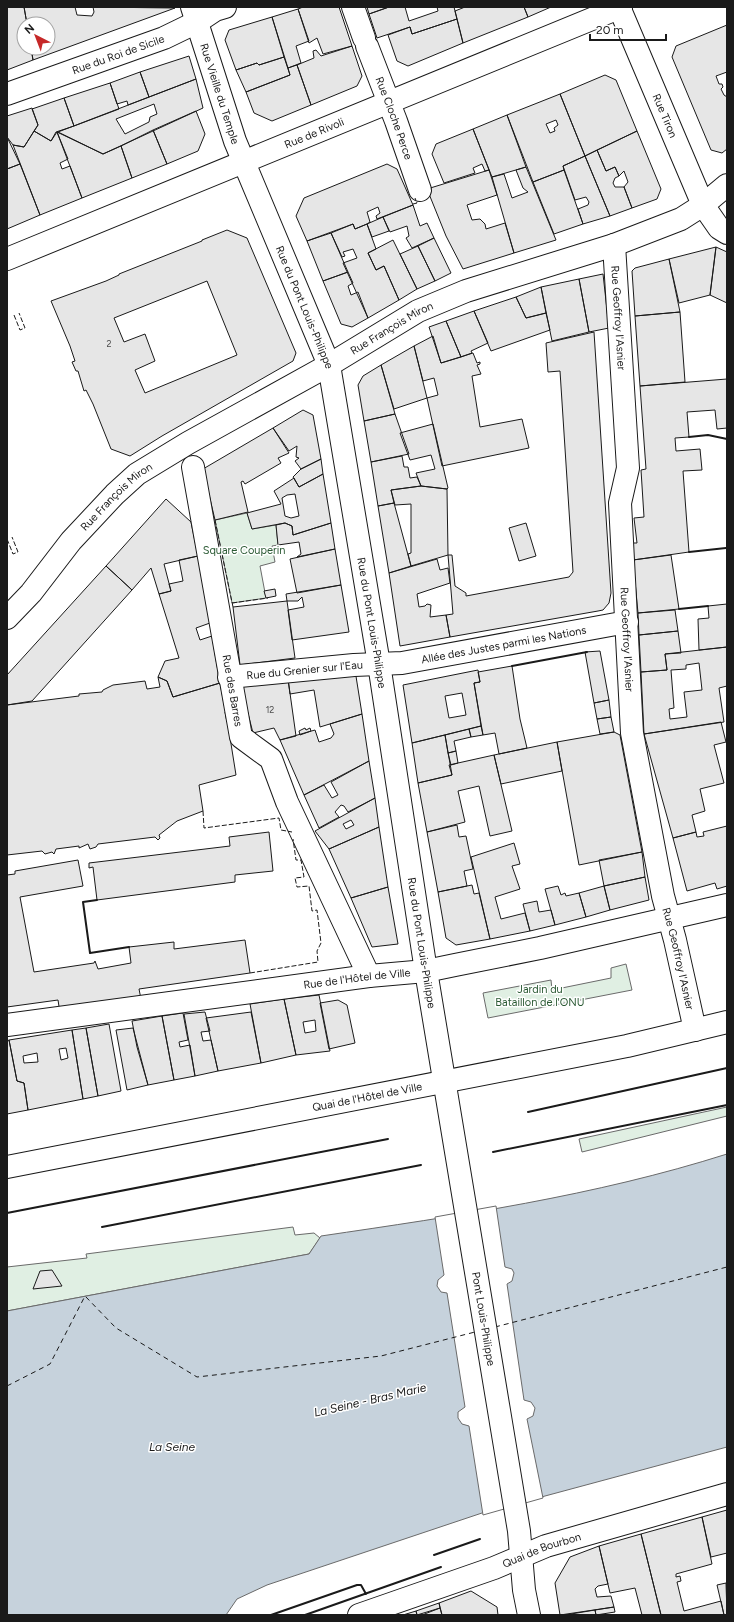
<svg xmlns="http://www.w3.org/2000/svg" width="734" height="1622" viewBox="0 0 734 1622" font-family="Figtree,sans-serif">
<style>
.green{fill:#e0efe3;stroke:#6a6a6a}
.water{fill:#c6d2dc;stroke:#6a6a6a}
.pier{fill:#fff;stroke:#6a6a6a}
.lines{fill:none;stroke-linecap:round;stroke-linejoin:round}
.ferry{stroke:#1a1a1a;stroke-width:1;stroke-dasharray:5 4;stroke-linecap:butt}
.building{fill:#e6e6e6;stroke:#1a1a1a;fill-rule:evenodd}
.street-casing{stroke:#1a1a1a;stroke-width:24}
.primary-casing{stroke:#1a1a1a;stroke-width:24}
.street{stroke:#fff;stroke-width:22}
.primary{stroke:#fff;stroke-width:22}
.fence{stroke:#1a1a1a;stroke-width:1;stroke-dasharray:5 2;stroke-linecap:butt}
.wall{stroke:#1a1a1a;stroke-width:2}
.labels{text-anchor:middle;stroke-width:3;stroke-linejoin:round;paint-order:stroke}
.number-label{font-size:9px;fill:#4d4d4d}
.street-label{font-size:11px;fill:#1a1a1a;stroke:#fff}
.park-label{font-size:11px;fill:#2b5a34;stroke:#fff}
.water-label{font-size:12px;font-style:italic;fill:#1a1a1a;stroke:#fff}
</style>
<rect width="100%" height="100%" fill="#fff"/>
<!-- green -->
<path class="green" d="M247,513L252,529L276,525L278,545L272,546L275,562L260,566L266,598L232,603L215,520Z
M626,964L632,990L488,1018L483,993L551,980L552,990L611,978V968Z
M727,1107V1116L582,1152L579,1139Z
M293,1227L295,1235L314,1233L320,1238L309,1254L7,1311V1267L87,1258L86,1254Z"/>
<!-- water -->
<path class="water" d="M727,1154V1447L482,1513L267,1585L237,1599L226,1615H7V1311L309,1254L321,1236C457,1216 595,1196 727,1154Z"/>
<!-- pier -->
<path class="pier" d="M496,1206L505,1267L512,1269L514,1273L512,1281L507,1284L524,1400L531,1402L535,1408L533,1416L527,1419L543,1498L483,1515L469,1426L462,1424L458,1418V1412L465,1407L447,1293L441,1292L437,1286L438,1280L444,1275L435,1217Z"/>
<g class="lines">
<!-- ferry -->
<path class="ferry" d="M495,1327L727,1267
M7,1386L50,1364L85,1296L116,1328L197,1377L381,1356L475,1332"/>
</g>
<!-- building -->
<path class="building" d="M7,7H24L27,24H24V48H31L33,60L7,70Z
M24,7H75L77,15L92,16L94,12L93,7L175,8L33,60L31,48H48V24H27Z
M303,7H339L352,46L323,54L317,38L309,43L298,9Z
M367,7H389L369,14Z
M389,7H405L409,21L438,11L437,7H454L457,19L412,34L410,27L377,38L369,14Z
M465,7H524L528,17L463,43L455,11Z
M524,7H551L528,17Z
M298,9L309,41L296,46L301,63L288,68L272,17Z
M272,17L284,57L259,65L257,63L236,70L225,40L229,30Z
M457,19L463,43L408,66L397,61L388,35L410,27L412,34Z
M727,25V72L716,76L719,84H722L723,87L721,89L724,95L727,97V149L722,153L711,150L672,57L676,46Z
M352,46L362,76L357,86L311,105L297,65L314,58L313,51L316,50L321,56Z
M189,56L196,79L149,97L140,72Z
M284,57L290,75L246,92L236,70L257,63L259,65Z
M297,65L311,105L272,121L254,113L246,92L290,75L288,68Z
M140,72L149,97L128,105L127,101L117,104L110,83Z
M605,75L616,80L637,131L585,156L560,94Z
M196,79L203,108L103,154L58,132ZM154,104L157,114L150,117L149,122L125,134L116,119Z
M110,83L119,109L74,126L64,98Z
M560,94L585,156L563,166L564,170L533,182L507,115ZM556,120L558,125L554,128L555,131L550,133L546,124Z
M64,98L74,126L56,132L51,141L34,131L38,125L32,109Z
M32,108L38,125L24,147L13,145L7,137V116Z
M196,111L205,134L198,151L167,164L153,130Z
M507,115L526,167L492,177L473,129Z
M473,129L489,170L485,171L482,164L473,168L475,173L444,183L432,154L436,144Z
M153,130L167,164L132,178L121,146Z
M34,131L51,141L57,132L68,159L60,163L62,169L70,166L82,198L40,215L13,145L24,147Z
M637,131L661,189L657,199L632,208L624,187L628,182L624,171L619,176L615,167L606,171L597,150Z
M57,132L103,154L121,146L132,178L82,198Z
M7,137L20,164L7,169Z
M597,150L606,171L615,167L619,176L615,178L613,183L615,187H624L632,208L610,216L585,156Z
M585,156L610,216L583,224L578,209L588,205L589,202L586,197L575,200L563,166Z
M20,164L40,215L7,229V169Z
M387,164L397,169L413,205L377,219L376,216L380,213L378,207L367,212L370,222L367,224L355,229L353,224L307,241L296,216L304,198Z
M526,167L556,240L514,253L492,177L504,174L512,198L528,192L523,188L516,170Z
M489,170L497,195L467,205L472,220L480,219L485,224L486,229L505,223L514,253L463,269L446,236L427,189Z
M564,170L583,224L554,234L533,182Z
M413,205L420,226L427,223L434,238L412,248L406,238L409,236L407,226L390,232L383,217Z
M383,217L389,231L372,237L367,224Z
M353,224L355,229L367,224L376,249L368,253L376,270L384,266L399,300L368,318L343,263L357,258L353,249L343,252L345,256L342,257L331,233Z
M227,230L247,238L296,353L293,361L162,436L130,456L111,449L93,404L86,390L84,391L78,371H76L72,362L75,361L70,346L51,301L106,281L119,275V274L202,241V240ZM207,281L237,355L145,393L135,370L155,361L145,334L124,342L114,318Z
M331,233L348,272L323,281L307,241Z
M434,238L451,273L435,281L418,246Z
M393,240L417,289L399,300L384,266L376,270L368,253Z
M418,246L435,281L417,289L400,254Z
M716,247L727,252V303L710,295Z
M716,247L710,295L679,303L669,259Z
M669,259L680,312L635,316L632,271L635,268Z
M348,272L353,283L348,286L351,295L358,292L368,318L352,327L341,324L323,281Z
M603,274L609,328L589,332L579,279Z
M579,279L589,332L552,341L541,287Z
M541,287L546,313L526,318L516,297Z
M516,297L526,318L546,313L550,330L491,351L474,311Z
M474,311L488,343L471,351L472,353L461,357L446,321Z
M680,312L685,382L640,386L635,316Z
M446,321L461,357L441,363L429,327Z
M594,332L611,593L609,603L603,610L598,611L450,637L446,615L453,614L448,555H452L455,586L466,593V596L569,577L573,572L560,371L548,372L546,343Z
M433,336L441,363L473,353L477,363L480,362V364L477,365L481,374L472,376L480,427L522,419L529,448L442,466L427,398L438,395L434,378L423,381L414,346Z
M414,346L427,398L394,409L381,365Z
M381,365L395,414L364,421L358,385L363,376Z
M727,379V428L717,429L715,410L687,412L689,437L675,438L676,451L700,449L702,470L683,471L689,552L633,560L632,543H637L634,518L644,517L641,470L646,469L640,386Z
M303,410L313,415L321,459L301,469L295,461L299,458L296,457L297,446L289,451L273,428Z
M395,414L409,454L371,462L364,421Z
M433,424L448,488L447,489L421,486L416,473L435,469L431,455L410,460L400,433Z
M273,428L289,453L278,458L281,463L245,484L243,481L241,482L248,512L215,520L203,469Z
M402,456L404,467H408L410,478L417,477L421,486L391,490L394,503L378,506L371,462Z
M321,459L323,474L299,487L293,477L301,469Z
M323,474L331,523L293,535L292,526L285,523L252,529L247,513L281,504L274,491L294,478L299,487ZM295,494L299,516L291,518L285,516L282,498L287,495Z
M421,486L447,489L448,555L411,566L408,554L411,553V504L395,505L391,490Z
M166,499L191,522L198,556L164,564L171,591L159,594L151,568L132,590L106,566Z
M394,503L411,566L389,573L378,506Z
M285,523L292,526L293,535L331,523L335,549L297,557L301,554L299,542L278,545L276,525Z
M526,523L536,556L519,561L509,528Z
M335,549L341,585L297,593L290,559Z
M671,555L679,609L638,613L633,560Z
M198,556L210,623L196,628L200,640L212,636L220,683L173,697L167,681L158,677L165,661L179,658L159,594L171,591L169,584L183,581L179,560Z
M437,559L440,570L448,568L450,583L417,594L419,607L425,606L427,604L431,605L430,617L446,615L450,637L400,646L389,573Z
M106,566L132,590L32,701L7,705V675Z
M341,585L349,632L292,640L288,610L304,607L302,597L298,601H287L286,594Z
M275,589L276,596L266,598L264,591Z
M287,601L295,658L240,665L233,607Z
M727,604V647L699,650L698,619L709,618L708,606Z
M675,610L678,631L639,635L638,613Z
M678,631L681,653L665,654L667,670L641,672L639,635Z
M727,647V686L719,688L724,722L644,734L641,672L667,670L665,654ZM699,663L702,690L684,692L687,717L670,719L669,709L674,708L671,670L686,669V665Z
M600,651L609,700L594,703L585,652Z
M512,666L520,719L527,748L499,754L495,733L483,735L474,683L480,682L478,672Z
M355,670L362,714L320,727L314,690L290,694L288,679Z
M478,670L480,682L474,683L481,726L412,743L403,685ZM462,693L466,715L449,718L445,696Z
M158,677L167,681L173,697L220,683L225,709L228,711L225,712L227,722H229L230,725H228L236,775L199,785L203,811L177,821L159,835L160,838L158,840L155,837L98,844L96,847L90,849L88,844L79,848V846L56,849L54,854L52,852L45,854L42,851L7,855V705L79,696V694L102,692L103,690L113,685L145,681L147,689L160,687Z
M288,679L296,736L280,740L274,728L253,733L241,686Z
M609,700L611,717L597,719L594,703Z
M362,714L369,761L304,795L280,740L315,730L319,742L331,738L334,734L330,724Z
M611,717L614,732L600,734L597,719Z
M721,722L726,742L714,745L724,783L700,789L705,811L692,815L696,832L673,838L644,734Z
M481,726L483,735L471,737L469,729Z
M305,728L306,730L310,728L311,731L300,735L299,731Z
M469,729L471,737L454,741L456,751L448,753L445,735Z
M614,732L620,735L642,852L579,865L557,742Z
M445,735L452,775L418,783L412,743Z
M557,742L562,771L501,784L494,755Z
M456,751L458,763L451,765L448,753Z
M494,755L512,831L490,836L479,786L458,791L465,822L427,832L418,783L452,775L449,765Z
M369,761L375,798L348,812L344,806L341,805L335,812L339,817L319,828L304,795L324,785L332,798L338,795L331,782Z
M375,798L379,827L329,849L315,831ZM351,820L354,825L346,829L343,824Z
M457,825L459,837L466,836L473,869L464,871L467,886L438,892L427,832Z
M727,826V886L717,889L715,883L687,891L673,838L696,832L697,837L704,836L703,832Z
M379,827L388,887L351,898L329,849Z
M269,832L273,871L235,875V882L97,900L93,867L89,868V863L230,846L229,837Z
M514,843L520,864L512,866L520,889L495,897L501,919L525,913L530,931L490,939L471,857Z
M642,852L645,877L604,886L599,860Z
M78,860L83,886L20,897L34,972L94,963L95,961L98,969L131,963L129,947L174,942V949L245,940L250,973L139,989L141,999L60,1013L58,1000L7,1007V875L15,874V871Z
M645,877L649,900L610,910L604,886Z
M472,885L474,894L479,893L490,939L456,945L446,938L438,892Z
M558,886L561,895L565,893L566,896L579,893L586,917L555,925L545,889Z
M604,886L610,910L586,917L579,893Z
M388,887L398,944L372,947L351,898Z
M537,901L539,912L551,910L555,925L530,931L523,904Z
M319,995L330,1051L296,1055L284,999ZM315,1020L316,1031L305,1033L303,1022Z
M284,999L296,1055L261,1063L250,1004Z
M338,1000L347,1005L355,1043L329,1049L320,1003Z
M205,1012L210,1031L201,1032L203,1041L211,1040L218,1071L195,1076L184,1014Z
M251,1012L261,1063L218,1071L206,1018Z
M183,1013L188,1040L179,1042L180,1047L190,1045L195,1076L174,1080L162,1016Z
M162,1016L174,1080L148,1085L137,1047L132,1021Z
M109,1024L121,1091L98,1096L86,1028Z
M86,1028L98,1096L83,1099L72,1030Z
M133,1028L148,1085L127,1090L116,1030Z
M72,1030L83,1099L28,1110L24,1083L17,1081L9,1040ZM66,1048L68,1058L61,1060L59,1049ZM37,1053L38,1062L24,1063L23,1056Z
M9,1040L17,1081L24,1083L28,1110L7,1114V1041Z
M52,1270L62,1286L33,1289L40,1271Z
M727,1510V1553L711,1557L702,1517Z
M702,1517L712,1564L676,1574V1577L680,1576L681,1581L677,1582L684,1611L721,1601L724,1615H661L641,1534Z
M641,1534L661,1615H642L635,1588L610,1593L599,1546Z
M599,1546L608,1584L598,1586L595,1589L597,1597L611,1596L614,1607L560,1615L555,1583L570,1557Z
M726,1583L727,1615H724L717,1585Z
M471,1591L497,1607L498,1615H442L439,1603Z
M439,1603L440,1608L417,1615L416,1611Z
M614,1607L615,1612L596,1615L595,1610Z
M440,1608L442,1615H422Z
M595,1610L596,1615H565Z
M416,1611L417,1615H403Z"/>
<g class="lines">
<defs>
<g id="street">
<path id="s1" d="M192,7L235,141L329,365L379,664L426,971L519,1531L524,1590L529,1615"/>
<path d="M353,7L364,38"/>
<path id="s2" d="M619,7L703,205L719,228L727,233"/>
<path id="s3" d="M367,46L396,121L420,190"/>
<path id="s4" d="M7,94L164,38L197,22L215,10L225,7"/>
<path id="s5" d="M614,245L628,468L620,503L632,733L663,896L675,940L695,1030"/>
<path id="s6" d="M7,259L621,7"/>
<path id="s7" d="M193,467L241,737L271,759L287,802L369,976"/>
<path id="s8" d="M7,618L31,593L71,541L115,494L137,474L188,443L329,365L418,311L466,291L614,245L681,219L703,205L727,185"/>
<path id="s9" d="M229,677L354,665L402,663L627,622"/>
<path id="s10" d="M7,1025L369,976L426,971L455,965L540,948L727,905"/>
<path id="s11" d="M359,1615L494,1568L546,1546L727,1494"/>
</g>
<g id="primary">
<path id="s12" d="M7,1167L627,1046L727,1022"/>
</g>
</defs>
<!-- street casing -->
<use href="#street" class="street-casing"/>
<!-- primary casing -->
<use href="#primary" class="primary-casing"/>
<!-- street -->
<use href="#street" class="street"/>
<!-- primary -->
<use href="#primary" class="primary"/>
<!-- fence -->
<path class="fence" d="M413,204L417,203L415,198
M14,315L20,330L25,328L19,313
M215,520L233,607
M7,539L13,554L18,552L12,537
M232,603L268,598
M203,811L204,828L279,818L281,830L292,832
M250,973L318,962L317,951L321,943L317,910L312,911L309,886L297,887L295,878L304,877L301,860H296L293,839"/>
<!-- wall -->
<path class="wall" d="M689,437L708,435L727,439
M689,552L726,548
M679,609L708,606
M512,666L587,652
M97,900L83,902L90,953L129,947
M528,1112L727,1068
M493,1152L727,1105
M7,1213L388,1139
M102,1227L421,1165
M434,1555L480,1539
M271,1615L357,1585H361L366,1594
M305,1615L441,1567"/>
</g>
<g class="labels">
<!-- number labels -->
<g class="number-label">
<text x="109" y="347">2</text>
<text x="270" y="713">12</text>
</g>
<!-- street labels -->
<g class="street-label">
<text dy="4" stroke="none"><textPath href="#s4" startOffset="118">Rue du Roi de Sicile</textPath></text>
<text dy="4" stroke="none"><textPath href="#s1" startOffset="91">Rue Vieille du Temple</textPath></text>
<text dy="4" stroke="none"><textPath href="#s2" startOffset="118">Rue Tiron</textPath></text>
<text dy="4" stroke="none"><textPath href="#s3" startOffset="77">Rue Cloche Perce</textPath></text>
<text dy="4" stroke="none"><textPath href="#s6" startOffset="332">Rue de Rivoli</textPath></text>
<text dy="4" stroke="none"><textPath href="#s1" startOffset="321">Rue du Pont Louis-Philippe</textPath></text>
<text dy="4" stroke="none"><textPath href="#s5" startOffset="73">Rue Geoffroy l'Asnier</textPath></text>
<text dy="4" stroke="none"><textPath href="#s8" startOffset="488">Rue François Miron</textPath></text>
<text dy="4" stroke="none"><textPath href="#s8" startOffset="164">Rue François Miron</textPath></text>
<text dy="4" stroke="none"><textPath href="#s1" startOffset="645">Rue du Pont Louis-Philippe</textPath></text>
<text dy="4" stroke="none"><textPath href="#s5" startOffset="396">Rue Geoffroy l'Asnier</textPath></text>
<text dy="4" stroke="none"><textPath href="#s9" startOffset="277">Allée des Justes parmi les Nations</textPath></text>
<text dy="4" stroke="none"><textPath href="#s9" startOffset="76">Rue du Grenier sur l'Eau</textPath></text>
<text dy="4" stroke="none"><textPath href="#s7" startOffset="227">Rue des Barres</textPath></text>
<text dy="4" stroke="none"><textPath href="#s1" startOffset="969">Rue du Pont Louis-Philippe</textPath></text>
<text dy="4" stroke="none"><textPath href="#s5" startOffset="720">Rue Geoffroy l'Asnier</textPath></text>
<text dy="4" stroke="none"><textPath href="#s10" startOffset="353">Rue de l'Hôtel de Ville</textPath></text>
<text dy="4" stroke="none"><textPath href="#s12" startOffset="367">Quai de l'Hôtel de Ville</textPath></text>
<text dy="4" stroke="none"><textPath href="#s1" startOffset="1350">Pont Louis-Philippe</textPath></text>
<text dy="4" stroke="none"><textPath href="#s11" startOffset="194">Quai de Bourbon</textPath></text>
</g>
<!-- park labels -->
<g class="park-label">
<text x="244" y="554">Square Couperin</text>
<text x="540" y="993">Jardin du<tspan x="540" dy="13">Bataillon de l'ONU</tspan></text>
</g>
<!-- water labels -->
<g class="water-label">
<text transform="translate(370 1400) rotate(-13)" y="4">La Seine - Bras Marie</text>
<text x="172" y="1451">La Seine</text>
</g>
</g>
<!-- border -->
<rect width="734" height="1622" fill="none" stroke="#1a1a1a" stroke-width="16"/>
<!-- north arrow -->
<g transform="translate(36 36) rotate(318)"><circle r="19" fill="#ffffff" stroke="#a3a3a3"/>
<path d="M0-3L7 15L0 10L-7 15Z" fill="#c62828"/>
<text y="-6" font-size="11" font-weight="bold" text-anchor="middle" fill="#1a1a1a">N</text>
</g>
<!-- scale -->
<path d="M590 34v6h76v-6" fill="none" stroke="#1a1a1a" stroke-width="2"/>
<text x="596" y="34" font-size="12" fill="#1a1a1a" stroke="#ffffff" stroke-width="3" paint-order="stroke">20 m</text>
</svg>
